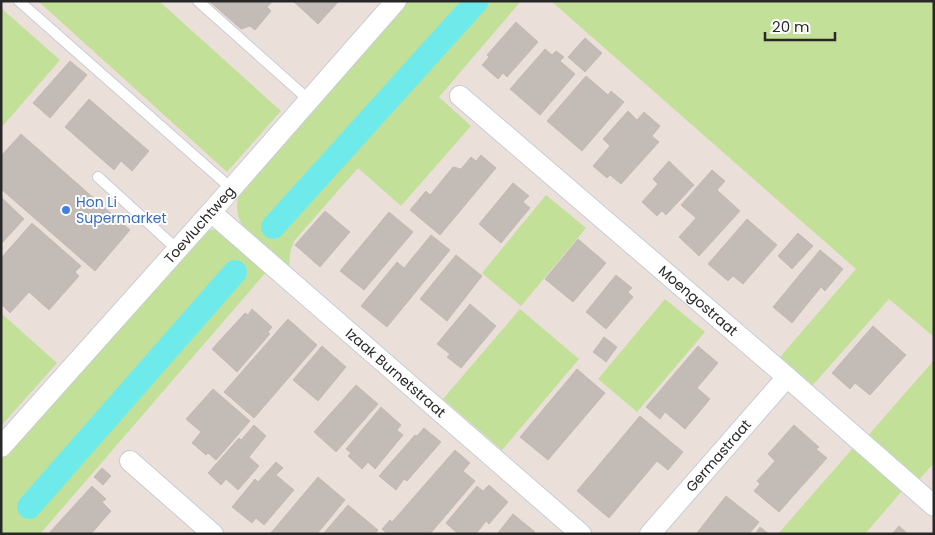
<svg xmlns="http://www.w3.org/2000/svg" width="935" height="535" viewBox="0 0 935 535" font-family="Poppins,sans-serif">
<style>
.green{fill:#c3e098}
.lines{fill:none;stroke-linecap:round;stroke-linejoin:round}
.canal{stroke:#6feaeb;stroke-width:24}
.building{fill:#c2bbb6;stroke:#c6bbb4}
.service-casing{stroke:#c6cdd6;stroke-width:12}
.minor-casing{stroke:#c6cdd6;stroke-width:22}
.service{stroke:#fff;stroke-width:10}
.minor{stroke:#fff;stroke-width:20}
.shop-dot{fill:#3f7fe0;stroke:#fff;stroke-width:2}
.labels{text-anchor:middle;stroke-width:4;stroke-linejoin:round;paint-order:stroke}
.shop-label{font-size:14px;fill:#366cbe;stroke:#fff;text-anchor:start}
.street-label{font-size:14px;fill:#282828;stroke:#fff}
</style>
<rect width="100%" height="100%" fill="#ebdfda"/>
<!-- green -->
<path class="green" d="M38,1H159L281,111L227,172Z
M408,1H521L439,97L471,126L401,206L358,168L294,241L290,253L289,268C264,247 221,224 243,186Z
M551,1H934V337L889,299L812,386L780,357L856,269Z
M1,8L60,60L1,128Z
M546,195L586,228L521,306L482,273Z
M209,230H216L223,233L267,271L40,534H1V459L195,239L202,232Z
M665,299L705,332L637,412L598,379Z
M520,309L579,359L502,450L443,399Z
M1,313L57,363L1,426Z
M934,360V463L916,483L866,438Z
M853,448L902,491L865,534H778Z"/>
<g class="lines">
<!-- canal -->
<path class="canal" d="M273,227L477,1
M29,507L235,272"/>
</g>
<!-- building -->
<path class="building" d="M209,1H273L267,7L271,11L255,30L250,26L241,29Z
M293,1H339L318,24Z
M516,22L538,42L507,77L503,73L498,79L482,65L489,57L487,55Z
M585,38L602,53L585,72L568,57Z
M545,49L552,55L556,51L564,57L560,61L575,74L540,115L510,89Z
M70,61L87,75L50,118L33,103Z
M586,76L608,95L611,91L624,102L582,151L547,121Z
M89,99L149,151L132,171L121,161L114,170L65,127Z
M628,111L637,120L644,112L660,126L652,136L659,142L621,184L610,175L607,178L593,166L610,146L603,139Z
M21,134L130,230L95,271L1,189V156Z
M481,155L496,168L440,235L410,210L426,191L430,195L453,167L461,169L471,157L476,161Z
M669,161L694,185L666,215L662,211L657,216L642,202L658,184L653,179Z
M712,170L725,181L717,190L740,211L699,256L679,237L696,218L681,205Z
M513,183L529,196L523,202L530,208L501,243L479,224Z
M1,197L24,219L1,244Z
M325,211L350,232L320,267L295,245Z
M389,212L413,232L364,290L340,271Z
M747,219L777,245L743,284L733,276L728,281L708,264Z
M32,223L81,266L75,272L79,276L49,310L29,292L10,313L1,304V258Z
M798,233L813,246L792,269L778,256Z
M431,235L450,250L387,327L361,306L397,262L404,268Z
M578,239L606,263L573,302L545,279Z
M820,250L843,269L825,291L821,287L792,323L773,307Z
M456,255L482,276L447,321L420,299Z
M616,275L632,288L628,292L633,297L606,329L586,312Z
M470,304L496,326L461,368L447,357L450,354L437,344Z
M252,309L272,327L268,332L270,334L237,372L212,349L245,313L248,315Z
M288,319L317,345L254,418L224,392Z
M873,326L906,355L870,395L855,383L850,389L832,373Z
M604,337L617,347L606,362L593,352Z
M322,346L346,367L318,401L293,380Z
M698,346L718,363L697,388L710,399L685,429L665,412L660,419L646,407Z
M577,369L605,393L548,460L520,437Z
M356,385L378,404L336,452L314,432Z
M213,389L250,421L216,460L208,453L206,455L192,443L201,432L186,419Z
M381,407L401,425L397,430L403,435L375,469L368,462L362,469L348,456L351,453L346,449Z
M640,416L683,452L668,470L657,461L609,518L577,491Z
M254,425L266,436L249,457L259,466L238,490L226,479L221,485L208,473L239,438L241,440Z
M794,425L819,447L816,449L827,458L779,512L754,491L760,484L757,481L775,461L768,454Z
M424,428L441,442L407,481L404,479L396,490L379,476L415,435L417,436Z
M455,450L470,463L463,471L475,481L430,534H387L382,529L390,520L392,522Z
M276,462L283,468L276,475L294,490L264,525L256,518L252,523L232,507L255,479L258,482Z
M102,468L111,476L103,485L94,477Z
M318,477L345,500L317,534H270Z
M489,485L508,502L489,524L486,521L476,534H458L446,523L477,486L483,491Z
M92,486L106,499L102,502L111,511L91,534H53L50,532Z
M726,496L759,522L749,534H696Z
M348,505L378,530L375,534H323Z
M513,514L535,532L533,534H497Z
M899,526L908,534H892Z
M760,527L769,534H755Z"/>
<g class="lines">
<defs>
<path id="service" d="M19,1L232,189
M198,1L309,100
M98,177L178,250"/>
<g id="minor">
<path id="s1" d="M460,96L787,377L934,506"/>
<path id="s2" d="M211,212L581,534"/>
<path id="s3" d="M1,447L211,212L396,1"/>
<path d="M130,461L213,534"/>
<path id="s4" d="M650,534L787,377"/>
</g>
</defs>
<!-- service casing -->
<use href="#service" class="service-casing"/>
<!-- minor casing -->
<use href="#minor" class="minor-casing"/>
<!-- service -->
<use href="#service" class="service"/>
<!-- minor -->
<use href="#minor" class="minor"/>
</g>
<!-- markers -->
<circle class="shop-dot" cx="66" cy="210" r="5"/>
<g class="labels">
<!-- shop labels -->
<g class="shop-label">
<text x="76" y="207">Hon Li<tspan x="76" dy="16">Supermarket</tspan></text>
</g>
<!-- street labels -->
<g class="street-label">
<text dy="5" stroke="none"><textPath href="#s3" startOffset="298">Toevluchtweg</textPath></text>
<text dy="5" stroke="none"><textPath href="#s1" startOffset="314">Moengostraat</textPath></text>
<text dy="5" stroke="none"><textPath href="#s2" startOffset="245">Izaak Burnetstraat</textPath></text>
<text dy="5" stroke="none"><textPath href="#s4" startOffset="104">Germastraat</textPath></text>
</g>
</g>
<!-- border -->
<rect width="935" height="535" fill="none" stroke="#282828" stroke-width="5"/>
<!-- scale -->
<path d="M765 32v8h70v-8" fill="none" stroke="#282828" stroke-width="2.5"/>
<text x="772" y="32" font-size="15" fill="#282828" stroke="#ffffff" stroke-width="4" paint-order="stroke">20 m</text>
</svg>
